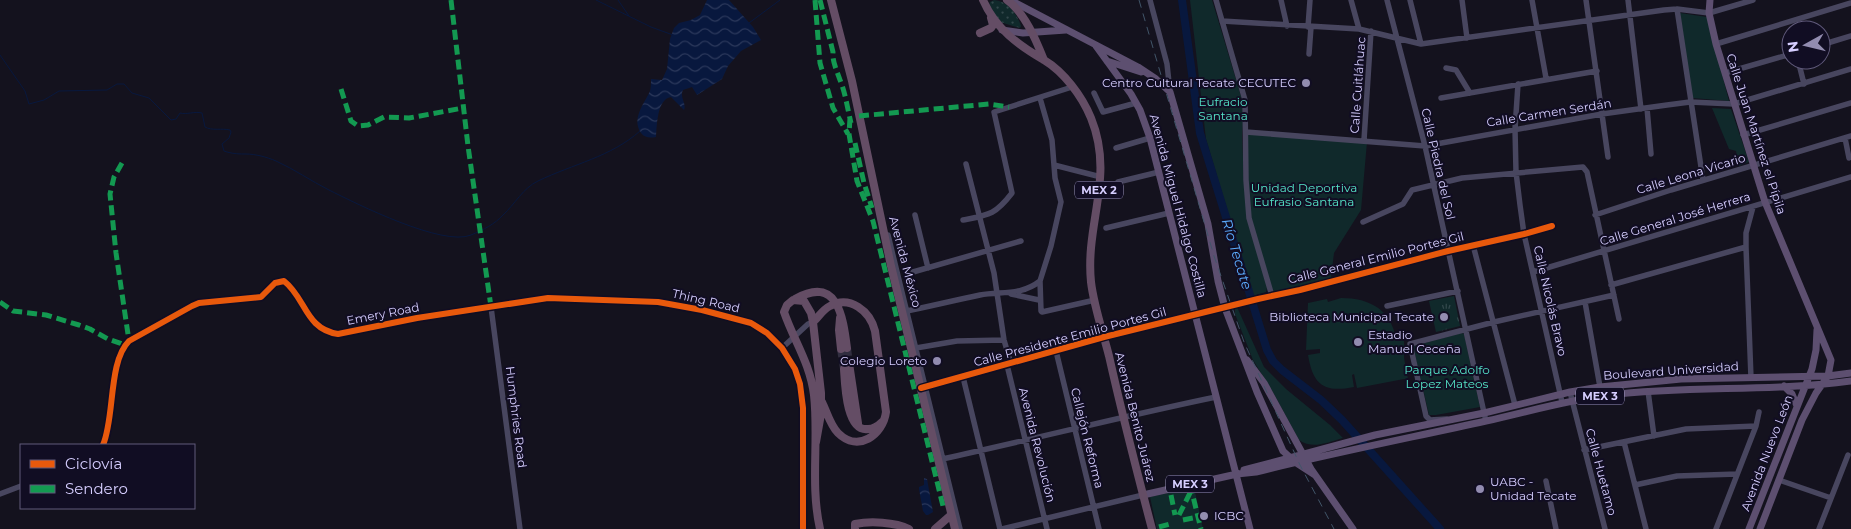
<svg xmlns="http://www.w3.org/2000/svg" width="1851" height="529" viewBox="0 0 1851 529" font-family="Montserrat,sans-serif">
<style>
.grass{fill:url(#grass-tufts)}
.park{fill:#10292b}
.garden{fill:url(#garden-dots)}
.water{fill:url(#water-waves)}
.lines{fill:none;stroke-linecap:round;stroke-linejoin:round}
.stream{stroke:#08183e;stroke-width:1}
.river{stroke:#08183e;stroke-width:8}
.highway-tunnel{stroke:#312e40;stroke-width:8;stroke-dasharray:8 4;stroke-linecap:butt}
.minor{stroke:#48465f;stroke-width:5.5}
.major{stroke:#5d4f70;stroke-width:7}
.highway{stroke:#644d65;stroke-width:8}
.rail{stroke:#415569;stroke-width:1;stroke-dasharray:8 6;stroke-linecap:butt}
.quiet{stroke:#139951;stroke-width:5;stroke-dasharray:10 5;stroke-linecap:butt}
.cycleway-casing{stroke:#110d23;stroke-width:9}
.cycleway{stroke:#e8590c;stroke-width:6}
.poi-dot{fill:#928cb0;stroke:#110d23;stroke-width:2}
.labels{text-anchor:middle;stroke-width:4;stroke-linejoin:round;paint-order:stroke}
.shield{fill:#110d23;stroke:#9b94bd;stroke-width:1}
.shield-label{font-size:11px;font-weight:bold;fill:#d6ceff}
.poi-label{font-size:12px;fill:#d6ceff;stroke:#110d23;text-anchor:end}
.street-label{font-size:12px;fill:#d6ceff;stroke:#110d23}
.park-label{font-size:12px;fill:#55e4c8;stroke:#110d23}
.water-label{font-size:14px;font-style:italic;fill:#5cacff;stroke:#110d23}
</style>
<defs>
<pattern id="grass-tufts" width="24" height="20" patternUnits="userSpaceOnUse" patternTransform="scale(1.25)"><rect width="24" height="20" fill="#10292b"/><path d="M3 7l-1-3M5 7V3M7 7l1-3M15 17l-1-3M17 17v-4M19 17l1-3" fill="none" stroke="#32474b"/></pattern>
<pattern id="garden-dots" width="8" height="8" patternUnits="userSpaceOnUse" patternTransform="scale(1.25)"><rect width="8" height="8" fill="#10292b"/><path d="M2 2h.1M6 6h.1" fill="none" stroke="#32474b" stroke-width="1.8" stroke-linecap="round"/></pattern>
<pattern id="water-waves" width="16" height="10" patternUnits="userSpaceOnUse" patternTransform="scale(1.25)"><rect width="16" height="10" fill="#08183e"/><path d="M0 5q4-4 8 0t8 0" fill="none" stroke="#2b385b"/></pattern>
</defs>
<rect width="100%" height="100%" fill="#14121e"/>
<!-- grass -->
<path class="grass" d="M1454,296L1460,326L1436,332L1429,301Z"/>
<!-- park -->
<path class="park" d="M1190,0H1212L1244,106L1242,135L1244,183L1247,134L1367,142L1361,210L1334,253L1331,278L1300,288L1269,295L1267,288L1266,292L1253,296L1206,139Z
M1680,13L1707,17L1729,101L1692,98Z
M1712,108L1731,109L1749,162L1739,166L1736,151L1729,149Z
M1341,298C1370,298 1392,310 1396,340L1404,339V358L1408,379H1404L1357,388L1354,374L1352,375L1354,387C1324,393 1313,385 1308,355L1320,353V349L1306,350L1308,303L1327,299L1328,302Z
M1237,307L1264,367L1286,389L1330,425L1343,438C1328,442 1313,450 1299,440L1274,394L1253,360L1235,314V309Z
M1462,333L1464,334L1480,407L1436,415H1429L1413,346Z
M1194,487L1203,529H1157L1150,497Z"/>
<!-- garden -->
<path class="garden" d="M994,0C1008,1 1017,14 1021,26L1020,28L1000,22L989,6L990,2Z"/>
<!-- water -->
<path class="water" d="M707,0H729L753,27L761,40L741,51L728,66L722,79L697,95L692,87L683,90C679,97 687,104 684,110L671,97C657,99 657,125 656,137C650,138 645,138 641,133C631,119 644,104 650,91C651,87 651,84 651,79L662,80L667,69L670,39L674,28L679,23L691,20L700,15Z
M924,478L927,479L933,512L928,515H926L923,511L919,489V487L924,485Z"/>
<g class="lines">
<!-- stream -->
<path class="stream" d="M596,0L651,27L673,35
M618,0L629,16
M749,23L780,0
M0,55L25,91L29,104L44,100L59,91L107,90L117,84H124L132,93L149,98L171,120L176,119L180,113C187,115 194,111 202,113L205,127C212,131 222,128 230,130L231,132L229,138L222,144L224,151L227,152C234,154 240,154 246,154C255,154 267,157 276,161C294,169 311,181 329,190C357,204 443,247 471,235C483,230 495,224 503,215C515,204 523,188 538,181C573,164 611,157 640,131"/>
<!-- river -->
<path class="river" d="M1182,0L1200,133L1267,350L1273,361L1282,370L1321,400L1342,420L1440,529"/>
<!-- highway-tunnel -->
<path class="highway-tunnel" d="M847,348L849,363
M841,349L844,369"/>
<!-- minor -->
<path class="minor" d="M1150,0L1167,64L1170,92
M1216,0L1245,100L1246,180L1249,218L1272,296
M1281,0L1287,26
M1351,0L1359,29
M1387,0L1425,146L1485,417
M1410,0L1421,44
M1462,0L1467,38
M1532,0L1546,78
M1586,0L1608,157
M1628,0L1641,109
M1677,9L1703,180
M1222,21L1359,29L1421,44L1664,10L1677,9L1709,13L1753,0
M1308,27L1310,0
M1716,44L1851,3
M1821,45L1851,36
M1309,54L1311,27
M1798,60L1804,84
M1446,68L1456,70L1470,93
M1725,73L1791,54
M1518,84L1515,129L1516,172L1520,205L1524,234L1562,402
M1094,93L1103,112L1136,103
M1040,98L1052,140L1055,178L1061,202L1051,246L1040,281L1041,311L1042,312L1095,300
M1441,98L1597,71
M1647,108L1651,154
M1246,132L1425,146L1602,114L1667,105L1690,102L1734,104L1851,69
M1743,135L1851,103
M1845,138L1849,158
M1364,140L1371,31
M1116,148L1150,138
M966,164L994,273L1004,340L1011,364
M1054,165L1101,177
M1118,182L1159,172
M915,215L928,268
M1595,215L1671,190L1851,136
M963,220C989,215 995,215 1012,193L994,112L1072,87
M1363,222L1403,204L1412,190L1462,178L1583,167L1587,172L1619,319
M1106,228L1169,213
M888,235L960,529
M1473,245L1515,405
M913,272L1021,241
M1533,272L1851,177
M1611,285L1746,247
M1011,294L1039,300
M1585,302L1600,387
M1387,306L1458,291
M491,307L520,529
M907,311C931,306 956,300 980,295C1001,291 1021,296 1040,281
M782,348L808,324L813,322
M916,348L957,341L1004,340
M1056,351L1099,529
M1007,365L1047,529
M963,377L1000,529
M1751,378L1746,247V233L1753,207
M921,388L1104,337L1258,299L1300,290L1448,251L1524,234L1552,226
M1648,391L1654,436
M1570,392L1605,529
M1447,419L1430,420L1426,416L1410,344L1494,322L1614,295
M1624,442L1646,529
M103,445C115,417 108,362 129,341L192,306L199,303L261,297L275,283L284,281C306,298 305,329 338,334L417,318L548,298L658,302L702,310L751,323L767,333L782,348L795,369L800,384L803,408V529
M1584,450L1686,429L1756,426
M942,459C1034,439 1124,416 1216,397
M1779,480L1831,498
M1546,481L1556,529
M1635,485L1677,476L1737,474
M0,494L21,486
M1002,529L1143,495
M1716,529L1756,426L1759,412
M1819,529L1848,455"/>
<!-- major -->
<path class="major" d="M1010,0L1138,67L1156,79L1170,92L1208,224L1218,281L1225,308L1257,392L1283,451L1295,462L1315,475
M1710,0L1709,13L1716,44L1765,202L1831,360L1828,376L1816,393L1802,420L1760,529
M1002,30L1023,33L1066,30
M1096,46L1131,94L1140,110L1150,138L1250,529
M1107,61L1141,72
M1247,360L1264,383L1311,469L1353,529
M1784,386L1792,394L1797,406
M1244,470L1375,435L1484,413L1570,392L1600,387L1681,379L1828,376L1851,373
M1143,495L1237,474L1256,472C1333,453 1409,438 1486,421C1527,412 1567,400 1609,395C1689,385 1771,392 1851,381
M1749,529L1812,369L1816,350L1817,330"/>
<!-- highway -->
<path class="highway" d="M831,0L852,81L891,266L955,529
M983,0C995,28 1018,45 1044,60C1064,72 1082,96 1091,118C1115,177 1085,223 1091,282C1094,307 1103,332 1109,356C1122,414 1137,472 1152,529
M1007,0C1025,13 1036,40 1044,60
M980,33L991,28L993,25L991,18
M795,299C838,275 843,317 847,348
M840,318L839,330L841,349
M813,322C819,317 822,310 830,306C850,295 870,311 875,331L886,412C883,435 858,453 838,433C830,425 827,412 822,402
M849,363L858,423
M844,369C845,384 846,432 868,429C873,429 878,426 882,422
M816,442L821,414V393L813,322L811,313L804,301L793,300L787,305L784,312C794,341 810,363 814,395C819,440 810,485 820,529
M855,529V524C870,521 895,522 909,529
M935,529L951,515"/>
<!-- rail -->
<path class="rail" d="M1139,0L1214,256L1244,342L1300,465L1334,529"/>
<!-- quiet -->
<path class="quiet" d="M451,0L468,146L491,307
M815,0L820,63L833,108L848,134
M820,0L833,52C832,61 837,71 840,80C845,91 848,111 851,123
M341,89L351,121L358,126L368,125L384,117L409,118L463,108
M859,116L989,104L1009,107
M850,118L849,134L857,181L873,221L943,506
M855,143L864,183L872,208
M122,163L114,177L110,194L116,253L129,341
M0,302L13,311L46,315L79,325L90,329L108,339L125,345
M1190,484L1201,529
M1171,495L1175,515
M1179,515L1192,489
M1183,520L1198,517
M1159,527L1170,524"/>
<defs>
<path id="cycleway" d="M921,388L1104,337L1258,299L1300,290L1448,251L1524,234L1552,226
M103,445C115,417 108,362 129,341L192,306L199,303L261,297L275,283L284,281C306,298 305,329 338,334L417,318L548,298L658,302L702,310L751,323L767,333L782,348L795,369L800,384L803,408V529"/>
</defs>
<!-- cycleway casing -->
<use href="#cycleway" class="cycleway-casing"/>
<!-- cycleway -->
<use href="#cycleway" class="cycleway"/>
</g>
<!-- markers -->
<g class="poi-dot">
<circle cx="1306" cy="83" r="5"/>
<circle cx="1444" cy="317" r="5"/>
<circle cx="1358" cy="342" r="5"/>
<circle cx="937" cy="361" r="5"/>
<circle cx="1480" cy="489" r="5"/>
<circle cx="1204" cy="516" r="5"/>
</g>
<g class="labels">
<!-- shield labels -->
<g class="shield">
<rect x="1075" y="181.5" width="48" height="17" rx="4"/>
<rect x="1576" y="387.5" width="48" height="17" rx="4"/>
<rect x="1166" y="475.5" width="48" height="17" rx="4"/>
</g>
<g class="shield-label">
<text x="1099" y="194">MEX 2</text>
<text x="1600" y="400">MEX 3</text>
<text x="1190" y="488">MEX 3</text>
</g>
<!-- poi labels -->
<g class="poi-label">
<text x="1296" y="87">Centro Cultural Tecate CECUTEC</text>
<text x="1434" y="321">Biblioteca Municipal Tecate</text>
<text x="1368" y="339" text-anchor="start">Estadio<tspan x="1368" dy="14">Manuel Ceceña</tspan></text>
<text x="927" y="365">Colegio Loreto</text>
<text x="1490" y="486" text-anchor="start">UABC -<tspan x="1490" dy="14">Unidad Tecate</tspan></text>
<text x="1214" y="520" text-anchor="start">ICBC</text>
</g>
<!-- street labels -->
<g class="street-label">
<text transform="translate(1358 85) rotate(-86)" y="4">Calle Cuitláhuac</text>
<text transform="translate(1549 113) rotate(-9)" y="4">Calle Carmen Serdán</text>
<text transform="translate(1756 134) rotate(72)" y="4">Calle Juan Martínez el Pípila</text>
<text transform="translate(1438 164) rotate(77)" y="4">Calle Piedra del Sol</text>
<text transform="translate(1691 174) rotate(-17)" y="4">Calle Leona Vicario</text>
<text transform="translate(1178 206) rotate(75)" y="4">Avenida Miguel Hidalgo Costilla</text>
<text transform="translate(1675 219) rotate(-17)" y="4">Calle General José Herrera</text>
<text transform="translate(1376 258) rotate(-14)" y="4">Calle General Emilio Portes Gil</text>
<text transform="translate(905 262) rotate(75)" y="4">Avenida México</text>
<text transform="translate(706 301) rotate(13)" y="4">Thing Road</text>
<text transform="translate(1550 301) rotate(77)" y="4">Calle Nicolás Bravo</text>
<text transform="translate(383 314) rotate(-11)" y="4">Emery Road</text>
<text transform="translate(1070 337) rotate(-15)" y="4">Calle Presidente Emilio Portes Gil</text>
<text transform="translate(1671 371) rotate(-4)" y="4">Boulevard Universidad</text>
<text transform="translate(516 417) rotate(83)" y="4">Humphries Road</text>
<text transform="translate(1135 417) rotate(76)" y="4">Avenida Benito Juárez</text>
<text transform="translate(1087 438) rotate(76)" y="4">Callejón Reforma</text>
<text transform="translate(1037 445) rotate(76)" y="4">Avenida Revolución</text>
<text transform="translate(1767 453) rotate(-69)" y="4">Avenida Nuevo León</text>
<text transform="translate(1601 472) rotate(75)" y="4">Calle Huetamo</text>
</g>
<!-- park labels -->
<g class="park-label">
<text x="1223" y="106">Eufracio<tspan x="1223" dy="14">Santana</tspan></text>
<text x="1304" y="192">Unidad Deportiva<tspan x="1304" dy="14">Eufrasio Santana</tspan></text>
<text x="1447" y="374">Parque Adolfo<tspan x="1447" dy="14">Lopez Mateos</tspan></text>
</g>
<!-- water labels -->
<g class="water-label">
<text transform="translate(1237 254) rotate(73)" y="5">Río Tecate</text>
</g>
</g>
<!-- legend -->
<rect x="20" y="444" width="175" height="65" fill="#110d23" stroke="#605a7b"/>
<rect x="30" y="460" width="25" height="8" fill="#e8590c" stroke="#605a7b"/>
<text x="65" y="469" font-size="15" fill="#d6ceff">Ciclovía</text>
<rect x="30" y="485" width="25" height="8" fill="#139951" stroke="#605a7b"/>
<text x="65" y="494" font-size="15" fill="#d6ceff">Sendero</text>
<!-- north arrow -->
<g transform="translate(1806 45) rotate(262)"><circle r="24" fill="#110d23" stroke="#605a7b"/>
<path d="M0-4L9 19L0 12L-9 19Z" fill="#928cb0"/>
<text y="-8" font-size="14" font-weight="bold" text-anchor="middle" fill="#d6ceff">N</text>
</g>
</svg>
